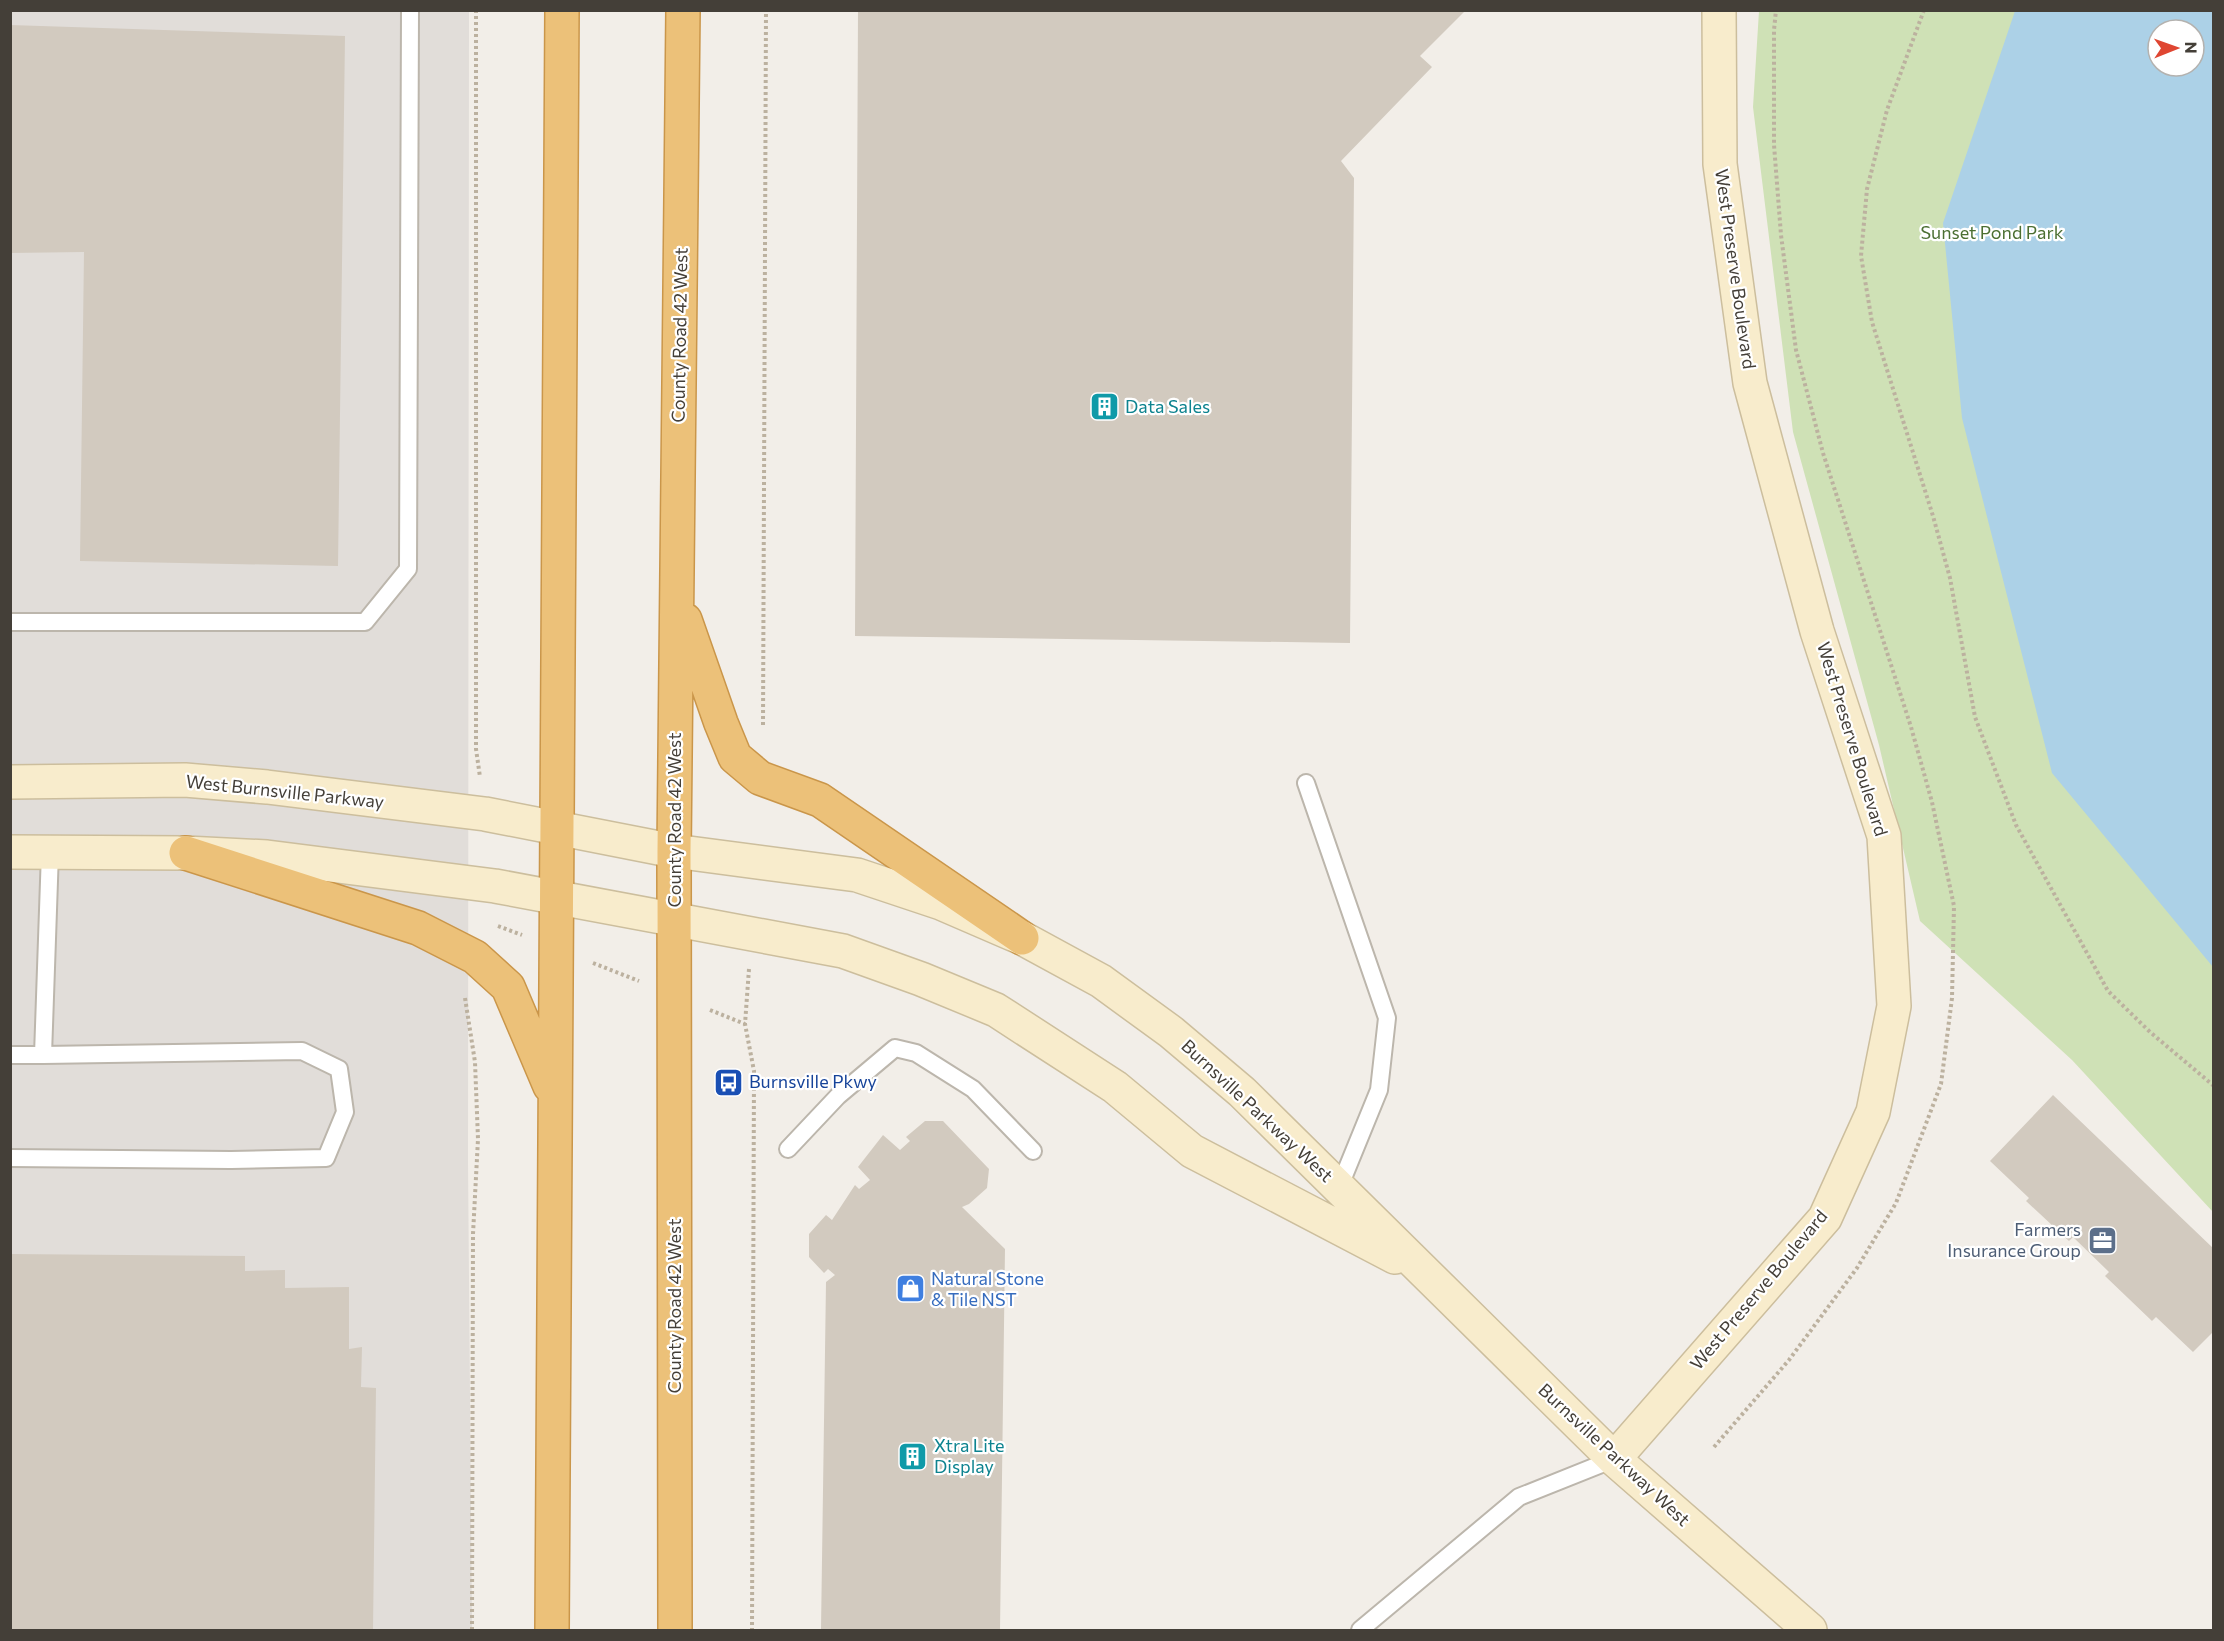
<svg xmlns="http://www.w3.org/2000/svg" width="2224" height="1641" viewBox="0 0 2224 1641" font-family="Commissioner,sans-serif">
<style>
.industrial{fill:#e1ddd9}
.green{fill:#cfe1b6;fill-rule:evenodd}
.water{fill:#acd1e7;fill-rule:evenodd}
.building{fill:#d2cabf}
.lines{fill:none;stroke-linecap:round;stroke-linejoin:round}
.lane-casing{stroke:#bcb6ac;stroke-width:20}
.secondary-casing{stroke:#ccbe9d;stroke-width:36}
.highway-casing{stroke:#ca964a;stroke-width:36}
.path{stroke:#bcb19f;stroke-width:4;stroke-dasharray:3 3;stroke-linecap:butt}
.lane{stroke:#fff;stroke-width:16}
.secondary{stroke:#f8eccc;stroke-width:33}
.highway{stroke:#ecc179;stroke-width:33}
.labels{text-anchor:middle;stroke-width:4.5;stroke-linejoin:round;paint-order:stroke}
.park-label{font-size:18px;fill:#4b6f32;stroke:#fff}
.street-label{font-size:18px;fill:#443f38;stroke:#fff}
.culture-label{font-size:18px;fill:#0d838f;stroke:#fff;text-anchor:start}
.transit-label{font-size:18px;fill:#164399;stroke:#fff;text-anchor:start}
.service-label{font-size:18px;fill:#4e5e75;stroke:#fff;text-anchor:end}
.shop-label{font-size:18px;fill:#366cbe;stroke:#fff;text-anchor:start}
</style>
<rect width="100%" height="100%" fill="#f2eee8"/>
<!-- industrial -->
<path class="industrial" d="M11,11H469L468,1162L472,1630H11Z"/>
<!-- green -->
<path class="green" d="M1759,11H2213V1212L2072,1060L1920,921L1879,745L1793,432L1753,107ZM2158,30H2194V66H2158Z"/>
<!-- water -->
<path class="water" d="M2015,11H2213V967L2052,773L1962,418L1943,223ZM2158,30H2194V66H2158Z"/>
<!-- building -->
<path class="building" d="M858,10H1466L1420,56L1432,67L1341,161L1354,178L1350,643L855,636Z
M10,25L345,36L338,566L80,561L84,252L10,253Z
M2053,1095L2214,1249V1331L2193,1352L2156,1317L2152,1321L2105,1276L2109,1272L2073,1237L2069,1241L2026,1201L2029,1198L1990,1161Z
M925,1121H943L989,1169L987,1188L969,1204L962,1207L1005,1249L1000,1630H821L826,1282L835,1275L828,1269L824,1273L809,1257V1234L826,1215L832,1220L855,1185L859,1189L870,1180L858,1167L883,1135L900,1150L910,1141L906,1137Z
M10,1254L245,1256V1271L285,1270V1288L349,1287V1349L362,1347L361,1387L376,1388L373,1630H10Z"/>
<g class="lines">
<defs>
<path id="lane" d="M10,622H365L408,569L410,10
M1306,783L1387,1018L1379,1090L1339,1188
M10,1055H43L50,852
M788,1149L838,1096L895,1048L916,1053L973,1089L1033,1151
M10,1158L231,1160L326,1158L345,1112L339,1069L302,1051L43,1055
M1360,1630L1519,1497L1614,1459"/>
<path id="secondary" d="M10,782L185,780L267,787L485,814L674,851L857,875L941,903L1022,938L1101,981L1171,1032L1242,1092L1614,1459L1810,1630
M10,852L186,853L267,857L495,886L843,951L921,979L996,1010L1115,1087L1192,1151L1395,1257
M1614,1459L1825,1218L1873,1112L1894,1006L1884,836L1817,631L1750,383L1720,164L1719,10"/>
<path id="highway" d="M685,620L721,723L735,757L760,778L820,800L1022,938
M186,853L418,928L475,957L508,987L550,1086
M552,1630L562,10
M675,1630L674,851L683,10"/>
</defs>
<!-- lane casing -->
<use href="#lane" class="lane-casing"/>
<!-- secondary casing -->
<use href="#secondary" class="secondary-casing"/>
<!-- highway casing -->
<use href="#highway" class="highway-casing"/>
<!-- path -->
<path class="path" d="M476,10V749L480,777
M1924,10L1887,110L1867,189L1861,256L1872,322L1933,516L1950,578L1975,717L2016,825L2108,991L2150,1032L2214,1086
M763,725L766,10
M498,926L522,935
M593,963L639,981
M749,969L745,1024L754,1071L752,1630
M465,998L475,1062L478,1139L473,1234L472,1630
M710,1010L745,1024
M1714,1447L1789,1360L1857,1268L1896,1203L1941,1084L1952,998L1954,906L1932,802L1911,727L1823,453L1796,350L1781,235L1774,145V30L1776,10"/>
<!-- lane -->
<use href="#lane" class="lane"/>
<!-- secondary -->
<use href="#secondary" class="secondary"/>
<!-- highway -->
<use href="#highway" class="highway"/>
</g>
<!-- icons -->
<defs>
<symbol id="building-square" viewBox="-11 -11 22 22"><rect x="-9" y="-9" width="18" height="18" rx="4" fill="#0f9aa8" stroke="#fff"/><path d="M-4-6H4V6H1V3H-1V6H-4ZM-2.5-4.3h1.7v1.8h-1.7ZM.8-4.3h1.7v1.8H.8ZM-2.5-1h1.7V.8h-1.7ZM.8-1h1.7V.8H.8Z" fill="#fff"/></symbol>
<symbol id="bus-square" viewBox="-11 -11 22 22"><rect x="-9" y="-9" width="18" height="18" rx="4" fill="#1a4fb4" stroke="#fff"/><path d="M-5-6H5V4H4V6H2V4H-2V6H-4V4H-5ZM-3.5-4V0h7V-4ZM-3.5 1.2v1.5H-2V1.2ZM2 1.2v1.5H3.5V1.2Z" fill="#fff"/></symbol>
<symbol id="office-square" viewBox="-11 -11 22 22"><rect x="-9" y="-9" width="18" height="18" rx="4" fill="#5c6f8a" stroke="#fff"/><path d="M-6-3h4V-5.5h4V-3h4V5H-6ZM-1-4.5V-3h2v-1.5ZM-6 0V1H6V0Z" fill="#fff"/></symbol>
<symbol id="shop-square" viewBox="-11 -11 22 22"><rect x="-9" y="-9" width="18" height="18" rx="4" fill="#3f7fe0" stroke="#fff"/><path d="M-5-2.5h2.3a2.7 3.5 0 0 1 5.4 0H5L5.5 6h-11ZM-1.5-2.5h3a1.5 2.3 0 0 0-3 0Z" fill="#fff"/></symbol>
</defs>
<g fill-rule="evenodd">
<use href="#building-square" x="1088" y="390" width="33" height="33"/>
<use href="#bus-square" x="712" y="1066" width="33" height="33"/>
<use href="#office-square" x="2086" y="1224" width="33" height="33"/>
<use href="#shop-square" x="894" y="1272" width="33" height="33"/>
<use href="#building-square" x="896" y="1440" width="33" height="33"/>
</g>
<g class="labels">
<!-- park labels -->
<g class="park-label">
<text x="1992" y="239">Sunset Pond Park</text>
</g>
<!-- street labels -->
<g class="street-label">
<text transform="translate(1735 269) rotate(82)" y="6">West Preserve Boulevard</text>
<text transform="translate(680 335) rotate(-89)" y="6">County Road 42 West</text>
<text transform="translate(1852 739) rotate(73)" y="6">West Preserve Boulevard</text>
<text transform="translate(285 792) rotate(6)" y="6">West Burnsville Parkway</text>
<text transform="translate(675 820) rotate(-90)" y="6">County Road 42 West</text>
<text transform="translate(1257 1111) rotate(43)" y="6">Burnsville Parkway West</text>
<text transform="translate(1759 1290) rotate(-50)" y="6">West Preserve Boulevard</text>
<text transform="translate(675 1306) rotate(-90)" y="6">County Road 42 West</text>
<text transform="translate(1614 1455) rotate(43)" y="6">Burnsville Parkway West</text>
</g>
<!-- culture labels -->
<g class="culture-label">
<text x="1125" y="413">Data Sales</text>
<text x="934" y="1452">Xtra Lite<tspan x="934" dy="21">Display</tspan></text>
</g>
<!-- transit labels -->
<g class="transit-label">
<text x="749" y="1088">Burnsville Pkwy</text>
</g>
<!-- service labels -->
<g class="service-label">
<text x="2081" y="1236">Farmers<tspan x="2081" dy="21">Insurance Group</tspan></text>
</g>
<!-- shop labels -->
<g class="shop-label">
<text x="931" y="1285">Natural Stone<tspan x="931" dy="21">&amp; Tile NST</tspan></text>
</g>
</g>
<!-- border -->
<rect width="2224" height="1641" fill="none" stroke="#443f38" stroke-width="24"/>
<!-- north arrow -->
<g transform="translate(2176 48) rotate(89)"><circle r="28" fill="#ffffff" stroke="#b4b2af" stroke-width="1.5"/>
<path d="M0-4.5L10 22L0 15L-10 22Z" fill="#df4632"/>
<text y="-9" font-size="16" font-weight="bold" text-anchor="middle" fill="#443f38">N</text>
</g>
</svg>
